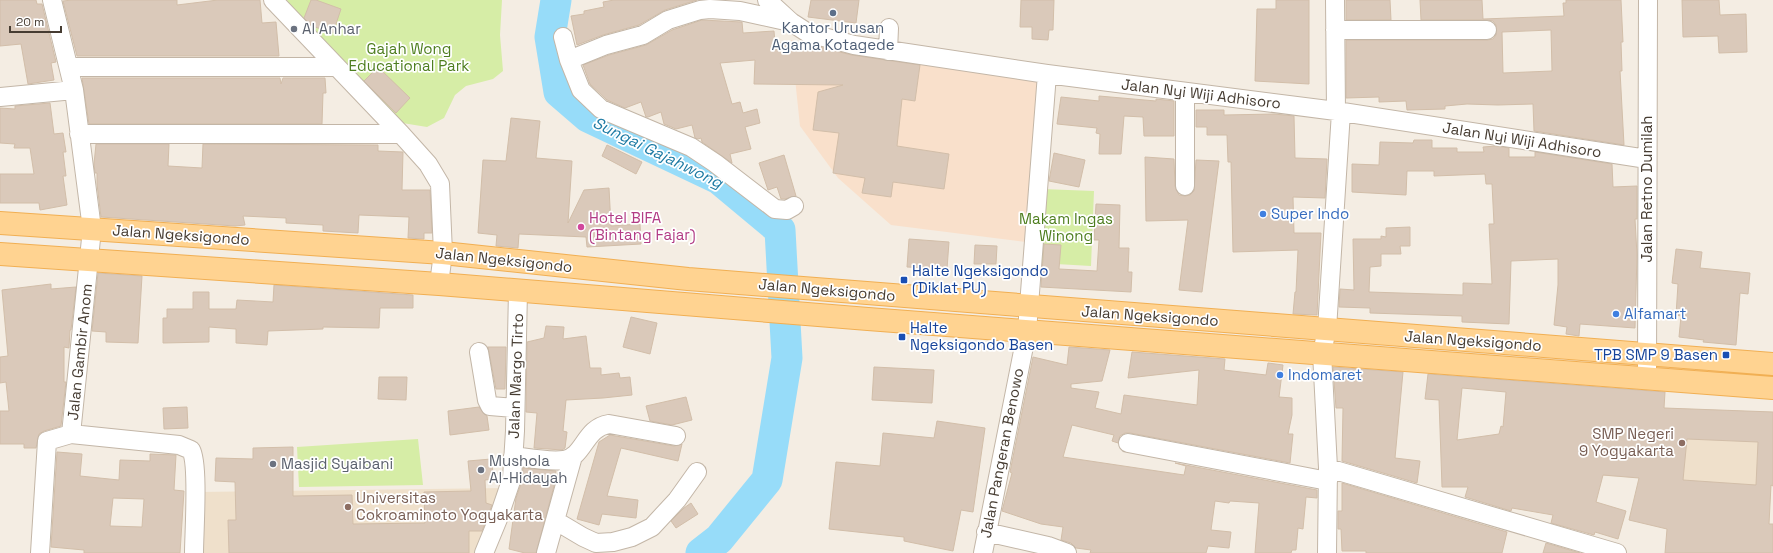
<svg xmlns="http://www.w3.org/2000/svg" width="1773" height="553" viewBox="0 0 1773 553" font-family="'Space Grotesk',sans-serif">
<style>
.commercial{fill:#f9e0cb}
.education{fill:#efe0cb}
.green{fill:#d6eda6}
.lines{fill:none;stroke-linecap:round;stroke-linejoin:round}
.river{stroke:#97dcf9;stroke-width:31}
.building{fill:#dac9ba;stroke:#d2bea9;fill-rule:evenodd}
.street-casing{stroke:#c3b6a7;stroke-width:20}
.primary-casing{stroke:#f1af53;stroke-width:24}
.street{stroke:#fff;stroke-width:18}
.primary{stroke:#ffd391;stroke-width:22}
.service-dot{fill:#5c6f8a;stroke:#fff;stroke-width:1.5}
.worship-dot{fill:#6b7280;stroke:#fff;stroke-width:1.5}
.shop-dot{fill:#3f7fe0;stroke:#fff;stroke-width:1.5}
.hotel-dot{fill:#d1479c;stroke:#fff;stroke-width:1.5}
.transit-dot{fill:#1a4fb4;stroke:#fff;stroke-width:1.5}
.education-dot{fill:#8d6e63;stroke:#fff;stroke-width:1.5}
.labels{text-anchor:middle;stroke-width:3.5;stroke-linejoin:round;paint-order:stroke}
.service-label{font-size:15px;fill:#4e5e75;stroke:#fff}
.worship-label{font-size:15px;fill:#5b616d;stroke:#fff;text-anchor:start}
.park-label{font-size:15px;fill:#4e7e1f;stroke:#fff}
.street-label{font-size:15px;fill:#463c32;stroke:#fff}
.shop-label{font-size:15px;fill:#366cbe;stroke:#fff;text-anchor:start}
.hotel-label{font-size:15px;fill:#b23c85;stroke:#fff;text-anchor:start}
.transit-label{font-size:15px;fill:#164399;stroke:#fff;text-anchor:start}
.education-label{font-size:15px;fill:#785e54;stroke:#fff;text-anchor:end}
.water-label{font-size:16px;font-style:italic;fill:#1e7ba4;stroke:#fff}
</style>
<rect width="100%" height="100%" fill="#f4ede3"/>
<!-- commercial -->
<path class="commercial" d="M791,40L1038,81L1026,242L891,225L838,178L800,126Z"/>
<!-- education -->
<path class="education" d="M1593,405L1773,412V486H1771L1769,522L1690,481L1590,475Z
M506,488L482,553H197L198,492Z"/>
<!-- green -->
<path class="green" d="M287,0H502L500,35L503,71L493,79L466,86L455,95L444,118L427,127L390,121L301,25Z
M1042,189L1094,191L1091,266L1039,263Z
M418,439L423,485L299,487L297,447Z"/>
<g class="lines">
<!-- river -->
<path class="river" d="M556,0L550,37L559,92L588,117L719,179L780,230L787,358L767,480L719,539L701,553"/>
</g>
<!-- building -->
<path class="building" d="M0,0H36L37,4H42L56,62L51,63L54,80L28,84L21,44L0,46Z
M72,0H177V5L218,0H260L262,23L276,22L279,56H77L63,1Z
M311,0H316L341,9L333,33L312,26L304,18Z
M614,0H697L665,10L639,25L603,35L577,45L571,16L584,14V11L604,7L603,2Z
M811,0H859L856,23L808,17Z
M1021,0H1054L1053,30H1049L1048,40L1032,39V27H1020Z
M1276,0H1309V84L1255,81L1257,9H1276Z
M1346,0H1390L1391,20H1346Z
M1420,0H1482L1483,19L1564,16L1563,3H1566V0H1621L1623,42H1621L1622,71H1620L1624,145L1534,131L1533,104L1498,105L1467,104L1445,106V109L1407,110L1406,101L1379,102V97L1346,98V40H1487L1493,39L1496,35V25L1493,21L1487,20H1421ZM1551,30L1552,71L1503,73L1502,32Z
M1682,0H1719L1720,15L1746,14L1747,52L1719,53L1718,36L1683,37Z
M702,20L742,22L743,33L774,31L775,43L793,42L807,44L852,55L920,65L915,101L902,99L897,146L949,154L944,189L893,182L891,197L862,193L865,178L833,173L839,133L813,130L818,92L843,85L754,84L755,60L720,63L732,104L740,102L743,113L757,109L760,123L745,127L751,149L730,154L732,163L702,142L701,138L698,139L695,138L692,125L676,129L664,124L661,112L648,117H646L641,102L625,108L607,100L590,84L583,65L609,55L646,45L672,30Z
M378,67L410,98L396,113L364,81Z
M82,78H280L281,84L283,78H325L326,93H323L322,124H89Z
M1099,96L1156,101V99L1174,101V136H1144L1143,117L1124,116L1121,154H1099L1100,134L1096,133L1097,128L1057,124L1061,97L1099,101Z
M50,103L54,134L63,133L66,152H63L66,176H63L67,205L40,210L39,203H0V174H34L30,148H14L15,144L0,143V108L15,109V106Z
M1196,110H1224V115L1274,114L1294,116L1295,158L1327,159L1325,198L1293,197L1294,233H1321L1317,315L1293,314L1295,292H1296L1298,250L1233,252L1231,162H1228L1227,135H1207V127H1196Z
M511,118L540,121L536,158L572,161L568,223L584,190L609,188L611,226L640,224L641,244L587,247L586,237L519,234L518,248L496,246L497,235L478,233L483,160L506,161Z
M1414,140H1432V148H1457V152H1484L1483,147L1496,146L1509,148V157H1535V152L1612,164L1613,187L1637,186V219H1635L1637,255L1635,328L1580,324L1579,336L1566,334L1567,327L1554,325L1558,285V259L1511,261L1509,324L1462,322V316L1370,313V308L1339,307L1340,289L1354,290L1353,239H1381V236L1386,237V228L1410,227V246H1400L1401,254H1381V266L1370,267L1369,292L1463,295V283L1492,284L1489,224H1494L1492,184H1486L1485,174L1434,176V171H1407L1406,195L1352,192V164L1379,165L1380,142L1413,143Z
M96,144H169L168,166L202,168L203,144L378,145V151L403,152L402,190H430L432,233H424V239L408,238L409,217L359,215L358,233L323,231V225L286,223V218L243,216L245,225L235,226L101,217L97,184V173H95L94,164Z
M607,145L642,162L636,174L602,156Z
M1054,153L1085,160L1079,187L1049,181Z
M784,155L796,196L785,199H781L777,187L768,190L759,163Z
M1145,157L1174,159L1175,186L1179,195L1185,196L1190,195L1194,191L1196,160L1219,161L1202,292L1179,290L1188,220L1146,221Z
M1096,204L1120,205L1119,248H1129L1128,272H1132L1131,292L1041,287L1044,244L1061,245L1059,269L1097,271L1099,240H1094Z
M909,239L949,242L947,269L907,267Z
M975,245L997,246L996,264H974Z
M1676,249L1702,252L1700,268L1750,273L1748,294L1740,293L1736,345L1703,342L1704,340L1679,337L1681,316L1676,315L1678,284L1672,283Z
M98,273L142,276L138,343L106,342V332L92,331Z
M51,284V289L76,287L71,330H70L69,348L64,347V382H66L61,426L44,431L39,434L36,448H24V444H0V411H9L6,382L0,383V357L8,356L2,290Z
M274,285L413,295V308H380L379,328L323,327V329L268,331L267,345L236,343V329L209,327V342L163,343V318H167V309H193V292H209V309H236L237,300L273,302Z
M631,317L657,323L650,354L623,347Z
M546,326L564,327L563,339L586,336L590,368H601V375L619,373L620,378L630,377L632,395L603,398L566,400L563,431L567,432L565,448L562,450L534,448L537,413L526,412L527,342L544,338Z
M488,347H506L505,389H496Z
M1069,347L1110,350L1102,381L1071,384V388L1099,392L1095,408L1121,414L1124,395L1197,405L1199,370L1128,378L1132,352L1225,359L1224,370L1266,375L1268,363L1283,365L1279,397L1292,398V415L1288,434H1293L1290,463L1130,433H1125L1120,436L1118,443L1112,441L1114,435L1072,425L1063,457L1184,475L1186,466L1175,463L1317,490V498L1306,497L1303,529L1298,528L1296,550H1292L1291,553H1255L1259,503L1230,501L1229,503L1215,501L1211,530L1231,532L1229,548L1208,546L1206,553H1090L1091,550L1076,548L1071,543L1061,540L1063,527L1041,524L1002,511L1012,473L1010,472L1033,357L1067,365Z
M874,367L934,370L932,403L872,400Z
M1333,367L1403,372L1395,458L1420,461L1417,483L1342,461L1343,408H1336Z
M1428,374L1665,392L1664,408L1773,412V486L1771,485L1769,524H1773V553H1665L1667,529L1629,520L1639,478L1603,475L1596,502L1626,511L1618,539L1595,532L1594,535L1551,523L1553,515L1512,508L1511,511L1465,497L1468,487H1442L1439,400L1425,399ZM1462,388L1506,392L1503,427L1501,426L1499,434L1457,440ZM1687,439L1758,442L1756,485L1683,480Z
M379,377H407L406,400L378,399Z
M686,397L692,420L672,425L650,421L646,406Z
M187,407L188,428L164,429L163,408Z
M479,407L484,414L487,416L489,430L450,435L448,411Z
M937,421L985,428L973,512L961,510L953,551L904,541V537L829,529L836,462L880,466L883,433L934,438Z
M610,435L674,446L682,444L678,461L621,448L607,496L638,500L636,518L602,514L599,525L577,519L599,442Z
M293,447V496L352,495L353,524L425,523L424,492L471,491L468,461L491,459L494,479L485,480L486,503L492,505L482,531H469V553H229L228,520H236L235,482L215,481L216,458L253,459V448Z
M57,452L82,454L80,476L119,480L120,460L150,461V454L176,455L174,490L184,491L180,553H84V550L51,547ZM113,498L144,499L142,527L110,526Z
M523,468L556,471L554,486L536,553H525L509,549L516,498L522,481Z
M1342,483L1507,532L1502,553H1366V551H1342L1341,529H1338V511H1342Z
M691,503L698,514L676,528L671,521L684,508Z
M1546,543L1580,553H1543Z"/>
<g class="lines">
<defs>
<path id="street" d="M52,0L74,90L92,229L71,434
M273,0L401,134L428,164L440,184L443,253L439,284
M767,0L791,22L808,33L854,45L1047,74L1336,111L1647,159
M1335,0L1336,111
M790,22L740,11L710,9L700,10L668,20L643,35L606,45L569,60L581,90L601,109L691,147L715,163L775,209L787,210L794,206
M1335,30H1487
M563,37L569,60
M888,51L889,28
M69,67H337
M0,97L74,90
M79,134H401
M1185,186V92
M479,352L487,400L490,406L515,408
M1647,377L1648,0
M71,434L179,445L191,450C199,464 194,533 194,553
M1128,443L1328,481
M513,456C529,458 548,462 564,460C585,456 584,428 609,424L676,436
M1328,468L1617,553
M556,521L583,537L596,543L613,542L632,537L652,527L677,500L697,472
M986,532L1048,546L1067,553
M40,553L47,441L71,434
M484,553L498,519L512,478L515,431L518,291
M546,553L573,456
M983,553L1027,331L1047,74
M1327,553L1328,468L1322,353L1327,329L1341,112"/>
<path id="primary" d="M0,223L443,253L688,279L1773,364
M0,254L439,284L868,319L1773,388"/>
</defs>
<!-- street casing -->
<use href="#street" class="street-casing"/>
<!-- primary casing -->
<use href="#primary" class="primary-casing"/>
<!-- street -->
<use href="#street" class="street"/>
<!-- primary -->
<use href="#primary" class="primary"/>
</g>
<!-- markers -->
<circle class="service-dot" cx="833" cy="13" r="4"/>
<g class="worship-dot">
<circle cx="294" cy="29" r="4"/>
<circle cx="273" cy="464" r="4"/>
<circle cx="481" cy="470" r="4"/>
</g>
<g class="shop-dot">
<circle cx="1263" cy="214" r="4"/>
<circle cx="1616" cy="314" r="4"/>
<circle cx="1280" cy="375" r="4"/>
</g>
<circle class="hotel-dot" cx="581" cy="227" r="4"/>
<g class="transit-dot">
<rect x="900" y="276" width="8" height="8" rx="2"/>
<rect x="898" y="333" width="8" height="8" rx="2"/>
<rect x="1722" y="351" width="8" height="8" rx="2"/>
</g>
<g class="education-dot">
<circle cx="1682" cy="443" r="4"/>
<circle cx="348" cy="507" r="4"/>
</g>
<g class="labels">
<!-- service labels -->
<g class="service-label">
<text x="833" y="33">Kantor Urusan<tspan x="833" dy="17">Agama Kotagede</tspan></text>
</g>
<!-- worship labels -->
<g class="worship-label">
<text x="302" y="34">Al Anhar</text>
<text x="489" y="466">Mushola<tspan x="489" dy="17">Al-Hidayah</tspan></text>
<text x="281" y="469">Masjid Syaibani</text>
</g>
<!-- park labels -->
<g class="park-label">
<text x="409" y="54">Gajah Wong<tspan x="409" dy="17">Educational Park</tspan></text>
<text x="1066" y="224">Makam Ingas<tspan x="1066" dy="17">Winong</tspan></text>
</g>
<!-- street labels -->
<g class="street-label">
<text transform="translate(1201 94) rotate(7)" y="5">Jalan Nyi Wiji Adhisoro</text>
<text transform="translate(1522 140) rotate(9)" y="5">Jalan Nyi Wiji Adhisoro</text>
<text transform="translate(1647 189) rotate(-90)" y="5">Jalan Retno Dumilah</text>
<text transform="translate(181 235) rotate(4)" y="5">Jalan Ngeksigondo</text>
<text transform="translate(504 260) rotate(6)" y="5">Jalan Ngeksigondo</text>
<text transform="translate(827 290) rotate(5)" y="5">Jalan Ngeksigondo</text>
<text transform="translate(1150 316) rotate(4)" y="5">Jalan Ngeksigondo</text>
<text transform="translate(1473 341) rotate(4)" y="5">Jalan Ngeksigondo</text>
<text transform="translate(80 352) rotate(-84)" y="5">Jalan Gambir Anom</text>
<text transform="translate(516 376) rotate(-88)" y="5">Jalan Margo Tirto</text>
<text transform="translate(1002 453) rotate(-79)" y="5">Jalan Pangeran Benowo</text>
</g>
<!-- shop labels -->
<g class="shop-label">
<text x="1271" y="219">Super Indo</text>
<text x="1624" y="319">Alfamart</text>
<text x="1288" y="380">Indomaret</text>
</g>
<!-- hotel labels -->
<g class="hotel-label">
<text x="589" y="223">Hotel BIFA<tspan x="589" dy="17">(Bintang Fajar)</tspan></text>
</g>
<!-- transit labels -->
<g class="transit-label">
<text x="912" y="276">Halte Ngeksigondo<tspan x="912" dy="17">(Diklat PU)</tspan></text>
<text x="910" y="333">Halte<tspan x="910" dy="17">Ngeksigondo Basen</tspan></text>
<text x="1718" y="360" text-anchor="end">TPB SMP 9 Basen</text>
</g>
<!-- education labels -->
<g class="education-label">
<text x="1674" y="439">SMP Negeri<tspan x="1674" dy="17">9 Yogyakarta</tspan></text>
<text x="356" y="503" text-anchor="start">Universitas<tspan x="356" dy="17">Cokroaminoto Yogyakarta</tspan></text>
</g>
<!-- water labels -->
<g class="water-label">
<text transform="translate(658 152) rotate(26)" y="6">Sungai Gajahwong</text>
</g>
</g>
<!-- scale -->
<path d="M10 26v6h51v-6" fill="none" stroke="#463c32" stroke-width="2"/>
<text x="16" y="26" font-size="12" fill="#463c32" stroke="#ffffff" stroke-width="3" paint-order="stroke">20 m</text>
</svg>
